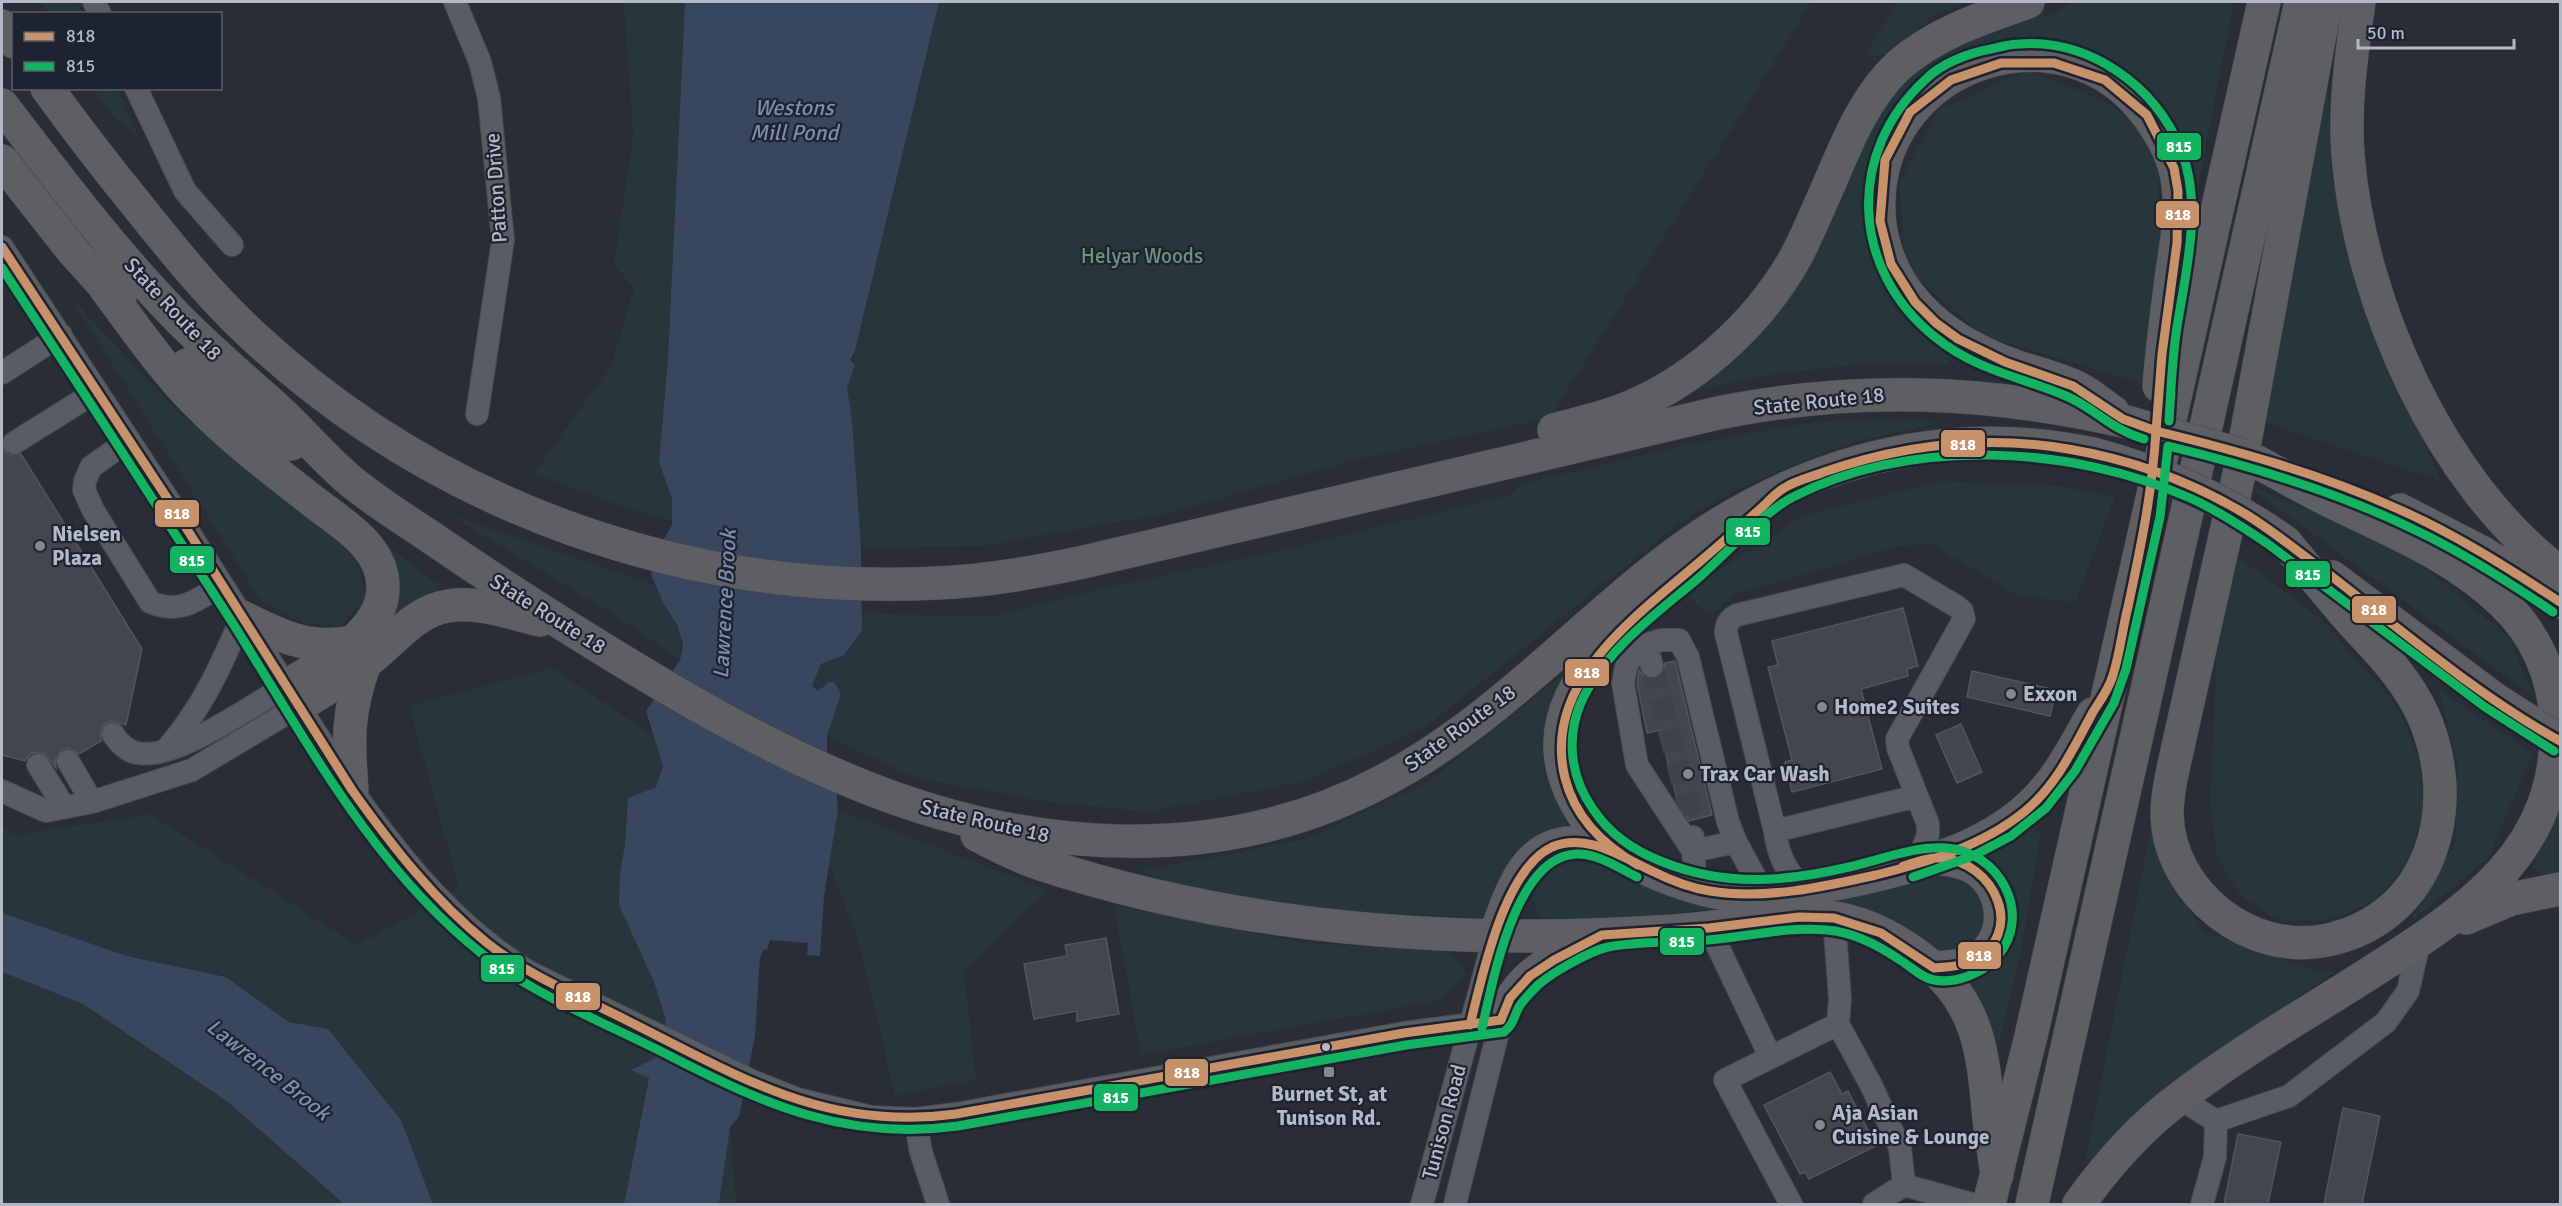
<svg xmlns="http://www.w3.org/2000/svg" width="2562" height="1206" viewBox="0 0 2562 1206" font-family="Signika,sans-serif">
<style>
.green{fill:#26363a}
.water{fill:#38465e}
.building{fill:#43464d;stroke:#51555d;stroke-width:1.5}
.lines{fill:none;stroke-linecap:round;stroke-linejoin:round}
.minor-tunnel{stroke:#3e424b;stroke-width:22;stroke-dasharray:22 11;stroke-linecap:butt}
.minor-casing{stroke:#474a4f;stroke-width:24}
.highway-casing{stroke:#464951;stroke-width:34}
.minor{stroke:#585c63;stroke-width:22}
.highway{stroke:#5d5f63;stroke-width:33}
.highway-bridge-casing{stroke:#464951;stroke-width:34;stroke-linecap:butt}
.highway-bridge{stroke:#5d5f63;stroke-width:33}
.bus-1-casing{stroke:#1d232f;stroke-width:14}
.bus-2-casing{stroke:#1d232f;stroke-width:14}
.bus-1{stroke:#c7916a;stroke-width:9}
.bus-2{stroke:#13b361;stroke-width:9}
.poi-dot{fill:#838893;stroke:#1d232f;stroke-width:2}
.bus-dot{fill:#b3b9c6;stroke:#1d232f;stroke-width:2}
.labels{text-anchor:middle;stroke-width:4.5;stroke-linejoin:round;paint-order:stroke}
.street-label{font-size:21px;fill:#b3b9c6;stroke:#1d232f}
.park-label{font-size:21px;fill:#6b9578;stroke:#1d232f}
.poi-label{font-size:21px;font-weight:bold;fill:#b3b9c6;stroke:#1d232f;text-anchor:start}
.water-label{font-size:22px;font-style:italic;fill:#7c8dac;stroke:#1d232f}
.line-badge{stroke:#1d232f;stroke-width:2}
.badge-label{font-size:16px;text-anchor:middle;font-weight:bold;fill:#fff}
</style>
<rect width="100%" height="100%" fill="#292d35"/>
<!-- green -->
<path class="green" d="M41,2H77L83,13H48Z
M624,2H685L668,358L659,462L672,499V521L620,506L534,473L611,366L634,288L614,265L633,135Z
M939,2H1812L1550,418L1362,458L1169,513L982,546L861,547L847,387Z
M1898,2H1968L1935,15L1890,53L1863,58Z
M2072,2H2234L2197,193L2149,88L2120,67L2038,35L2035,43L1982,49L1867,193L1954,354L1948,364H1864L1772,374L1684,393L1704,373L1876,112L1917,64L1998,26L2043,9L2046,18Z
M2327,62L2332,177L2363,301L2441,481L2261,421Z
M2027,70L2106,102L2156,141L2162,245L2142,383L1983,336L1906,268L1899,183L1938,110Z
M94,89H117L140,140L111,115Z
M68,294L180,414L311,518L356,558L367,597L340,626L303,623L261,601Z
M1886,418L1941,423L1862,440L1822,453L1730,493L1681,522L1424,728L1306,781L1147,812L1043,801L916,778L827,736L841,694L829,682L818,691L812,687L821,663L844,655L862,630V613L987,617L1118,585L1292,548L1509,495L1522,484L1685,445L1809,423Z
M1940,481L2060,486L2115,497L2075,603L2015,594L1930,544L1900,546L1737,594L1709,616L1684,593L1804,515Z
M2247,485L2399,547L2509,637L2535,698Z
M449,514L655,585C667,611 686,629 680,660L620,619Z
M387,545L440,586L437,594L393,622L401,585Z
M2238,557L2320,618L2392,699L2406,726L2420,761L2423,810L2410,860L2376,899L2349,913L2322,920L2293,922L2272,917L2240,895L2217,858L2210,805L2217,651Z
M1591,652L1545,738L1567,829L1513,854L1487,918L1319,910L1169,883L1139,871L1306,839L1429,781Z
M552,668L653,735L663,766L656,787L628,798L625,844L620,873L666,1020L655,1058L631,1070L649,1077L624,1204H433L401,1120L328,1029L289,1022L226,977L127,956L2,913V827L15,835L150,814L357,945L459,888L409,706Z
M2439,690L2533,753L2488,859L2410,922L2456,840L2457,764Z
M2560,804V880L2547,881L2533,868Z
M838,810L1049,890L964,972L976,1080L895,1095L859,943L829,864Z
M2152,823L2171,881L2204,932L2314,970L2335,972L2177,1080L2084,1167Z
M2029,827L2041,832L2021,950L1995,1063L1959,977L1991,963L1976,857Z
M1573,853L1729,908L1570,922L1540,917L1532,896L1545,868Z
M1941,870L1961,873L1987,905C1985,914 1985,926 1981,934C1974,950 1948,954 1934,950L1811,898Z
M1114,906L1305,943L1451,952L1467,975L1440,1000L1141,1055Z
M2,972L83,1004L228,1102L344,1204H2Z
M730,1127L736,1204H719Z"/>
<!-- water -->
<path class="water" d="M685,2H939L855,351L850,360L855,365L847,387L852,421L861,547L862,630L844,655L821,664L812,686L818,691L829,682H834L841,694L827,736V752L836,786L838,810L824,896L820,956L807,955L808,943L770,940L767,950L764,949L760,957L755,1036L739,1117L730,1127L719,1204H624L649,1078L631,1070L655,1058L666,1020L654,982L619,905L620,873L625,844L628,798L656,787L663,766L646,711L680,660L683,645L677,625L664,604L651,575L655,554L672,525V499L659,462L668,358Z
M2,913L127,956L226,977L289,1022L328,1029L401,1120L433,1204H344L228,1102L83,1004L2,972Z"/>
<!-- building -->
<path class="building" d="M2,447L8,455L21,454L142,649L126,725L112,721L106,723L101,729V741L79,754L69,748L61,750L55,760L56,768L44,753H31L25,761L2,755Z
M1903,608L1918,666L1907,669L1908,676L1861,689L1882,769L1792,792L1785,762L1792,760L1768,667L1778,665L1772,641Z
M1675,661L1712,815L1689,821L1678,803L1660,730L1647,733L1637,683L1639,670L1643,676L1655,679L1662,675L1665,663Z
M1972,671L2056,690L2050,716L1967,697Z
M1961,724L1982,772L1957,783L1936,735Z
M1106,938L1119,1014L1077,1021V1011L1034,1019L1024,964L1067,956L1065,945Z
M1830,1072L1842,1094L1848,1091L1876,1146L1809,1179L1805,1172L1800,1174L1764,1105Z
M2343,1108L2380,1116L2362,1204H2324Z
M2238,1134L2281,1142L2268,1204H2224Z"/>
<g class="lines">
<!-- minor-tunnel -->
<path class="minor-tunnel" d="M1652,666L1692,820"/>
<defs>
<path id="minor" d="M94,2L100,14
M455,2L480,62L489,98L503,240L477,414
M136,88L185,191L232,245
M2,247L171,504L352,790C402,861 455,926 529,972L752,1081L797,1099L871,1117L915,1119L956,1114L1404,1033L1501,1020L1455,1204
M2,373L61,335
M129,440L91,467L85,481L84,490L93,510L150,602C180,615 197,600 222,585
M14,443L97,391
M1646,645L1652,666
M113,734C119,743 126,751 137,753C175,761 252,705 286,686
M166,750C203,707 220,668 242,617
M68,761L92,802
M38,765L64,807
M2,791L46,811L92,802L192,770L299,706
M1775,831L1917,796
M1693,837V851L1736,842
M1696,887L1693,851L1637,765L1623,683L1627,662L1646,645L1661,640H1679L1688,657L1728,822L1736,842L1764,894
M1802,888C1786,870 1778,856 1775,831L1726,633C1726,624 1729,619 1737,615L1904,575L1956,606L1962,611L1964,619L1897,739L1898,748L1928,824V834L1918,863
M1834,918L1840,999L1838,1024
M1709,928L1770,1056
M2179,1098L2216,1121L2215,1157L2202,1204
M915,1119L921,1152L938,1204
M2216,1121L2289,1096L2386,1022L2408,991L2419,942
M1904,1185L1972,1204
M1422,1204L1495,935
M1791,1204L1725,1080L1838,1024L1871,1085L1900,1148L1904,1185
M1874,1204L1904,1185"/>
<path id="highway" d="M2359,2C2352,52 2344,103 2348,155C2360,303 2440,483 2560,573
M2,26L14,42
M47,88C76,128 106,167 137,205C173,250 209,295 251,334C435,506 686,596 937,583C988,581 1038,572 1088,561L1718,413C1857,385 1988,390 2127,422
M2,105C57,177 112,250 175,315C207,348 241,377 275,407C299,429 321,455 346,477C370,498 399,516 426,534C477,569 529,603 582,636C672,692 766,748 865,787C1031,853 1220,867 1381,782C1484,729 1564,642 1654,570C1780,469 1932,420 2093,454
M2,161L72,250L120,303
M106,289C130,321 153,355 181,386C220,430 268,466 314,502C342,524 383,546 383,587C384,633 320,666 286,686
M187,365L258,423L291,444
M2113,412C2101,404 2089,393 2076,387C2057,378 2035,373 2015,366C1975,352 1935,329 1909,295C1888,268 1877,232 1879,198C1885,62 2061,3 2145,112C2159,130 2171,151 2176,173C2183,206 2177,240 2172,272C2167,310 2162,348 2159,386
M1554,430C1576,424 1598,419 1620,411C1690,385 1755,327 1793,262C1805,241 1814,218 1824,196C1844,151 1861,101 1898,66C1935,33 1982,18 2028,2
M2400,510L2483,553L2560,602
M2285,542C2307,568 2329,596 2352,622C2379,651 2406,678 2423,715C2463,805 2433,917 2328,940C2250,957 2169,893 2167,814C2167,798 2170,783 2173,769L2239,474L2326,2
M2332,577L2496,700
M242,617C280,636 309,651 352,642
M299,706C321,692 344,679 365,663C392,643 414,611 448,606C478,601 511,613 540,620
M352,790C348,740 347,712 365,663
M977,835C997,845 1017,856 1038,863C1156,902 1283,924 1406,932C1495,938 1585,937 1673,931C1697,929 1721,926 1745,923C1775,919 1806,913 1836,918C1872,925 1905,944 1932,967C1978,1006 1983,1054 1988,1109C1990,1131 1994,1153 1997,1175
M1611,849C1488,720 1613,638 1709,554
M2466,918L2511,899L2560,889
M1495,935C1508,902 1519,856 1557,845C1590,835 1618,856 1647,869C1666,878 1686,885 1706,890C1763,905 1881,876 1938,858C1968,848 1998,833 2022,813C2055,786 2072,751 2093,714
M1934,968C1948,967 1962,967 1975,960C2011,941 2007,888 1974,868C1963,861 1950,860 1938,858
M1501,1020C1520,971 1552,961 1596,938
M1989,1204L2031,1036L2264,2
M2032,1204L2301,2
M2079,1204C2107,1165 2141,1126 2181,1097C2238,1053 2301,1017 2362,978C2462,914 2562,855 2556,720C2554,676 2535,633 2503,603C2455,556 2391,531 2332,502C2303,488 2275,471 2246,456"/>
</defs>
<!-- minor casing -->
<use href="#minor" class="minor-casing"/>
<!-- highway casing -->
<use href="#highway" class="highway-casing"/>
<!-- minor -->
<use href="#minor" class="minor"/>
<!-- highway -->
<use href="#highway" class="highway"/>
<defs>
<path id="highway-bridge" d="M2127,422L2246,456
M2093,454C2163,473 2225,499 2285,542
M2496,700L2560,741"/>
</defs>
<!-- highway-bridge casing -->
<use href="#highway-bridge" class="highway-bridge-casing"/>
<!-- highway-bridge -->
<use href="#highway-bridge" class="highway-bridge"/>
<defs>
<path id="bus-1" d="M2001,63H2054L2105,80L2147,115L2174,168L2178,191L2177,243L2162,354L2156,431L2123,419L2073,386L2005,362L1958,339L1936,323L1915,302L1891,264L1880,221L1885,160L1910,112L1951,80Z
M2,247L171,504L352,790C392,846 434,900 487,943C529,976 579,996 626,1020C738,1076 826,1132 956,1114L1404,1033L1501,1020
M2156,431C2238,451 2321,474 2398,509C2455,534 2508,568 2560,602
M1638,865C1603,845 1575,818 1565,778C1541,681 1638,615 1703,559C1722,543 1741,526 1760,509C1768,502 1776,492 1786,487C1797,480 1812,477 1824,472C1902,445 1986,435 2068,449C2129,459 2189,481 2242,512C2271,529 2298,552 2326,572C2401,630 2477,695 2560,741
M1501,1020L1510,998L1530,976L1554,960L1602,935L1709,928L1799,917L1834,918L1881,933L1934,968C1946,967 1959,967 1970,962C2029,935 1995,860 1939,858C1927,857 1915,863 1903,866
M1470,1025C1482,977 1504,869 1552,847C1587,832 1622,857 1652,871C1670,880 1690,888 1710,891C1764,900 1823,887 1876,875C1928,862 1982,846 2024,812C2057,785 2073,749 2093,712C2100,701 2108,690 2112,678C2120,655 2122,630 2128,607C2141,546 2152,494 2156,431"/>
<path id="bus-2" d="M2,268C79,386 156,503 232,622C305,738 372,866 481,953C537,997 608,1024 672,1057C768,1106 848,1141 958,1126L1406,1045L1504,1032C1514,1024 1513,1018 1519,1007C1523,1000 1532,991 1538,985C1553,972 1590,951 1608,947C1636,941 1678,943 1708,940C1747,937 1787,926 1827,930C1853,932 1878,945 1900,960C1910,966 1922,978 1934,980C1956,984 1983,973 1997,957C2034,914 1999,851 1946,848C1914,846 1880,860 1849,867C1785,882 1725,887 1663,862C1634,851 1610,835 1593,809C1571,778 1566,740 1580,705C1602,653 1653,616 1695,581C1723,557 1762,513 1793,497C1911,437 2071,445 2190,498C2217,510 2243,527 2268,544L2485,707L2554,751
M2144,439C2110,429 2095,408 2066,396C2019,376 1977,371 1935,337C1850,269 1846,152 1926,79C1942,63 1969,53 1991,49C2000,47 2010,44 2019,44C2089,39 2155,85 2181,150C2203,204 2186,271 2177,327C2172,358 2171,390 2169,421
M1913,877L1973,856L2011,836L2046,808L2075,771L2114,703L2126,669L2160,517L2168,446C2251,466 2338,492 2415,530C2464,553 2509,582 2553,612
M1482,1028C1493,981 1515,857 1576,854C1597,853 1619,868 1637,877"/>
</defs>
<!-- bus-1 casing -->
<use href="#bus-1" class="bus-1-casing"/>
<!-- bus-2 casing -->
<use href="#bus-2" class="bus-2-casing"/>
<!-- bus-1 -->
<use href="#bus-1" class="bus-1"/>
<!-- bus-2 -->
<use href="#bus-2" class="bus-2"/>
</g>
<!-- markers -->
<g class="poi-dot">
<circle cx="40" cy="546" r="6"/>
<circle cx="2011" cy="694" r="6"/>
<circle cx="1822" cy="707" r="6"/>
<circle cx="1688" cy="774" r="6"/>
<rect x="1323" y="1066" width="12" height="12" rx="3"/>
<circle cx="1820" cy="1125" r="6"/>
</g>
<circle class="bus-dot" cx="1326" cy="1047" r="5"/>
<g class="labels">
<!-- street labels -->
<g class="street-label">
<text transform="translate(496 188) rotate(-94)" y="7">Patton Drive</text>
<text transform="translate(173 309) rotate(47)" y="7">State Route 18</text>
<text transform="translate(1819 401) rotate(-6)" y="7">State Route 18</text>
<text transform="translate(548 614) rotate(32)" y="7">State Route 18</text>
<text transform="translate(1460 728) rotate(-36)" y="7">State Route 18</text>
<text transform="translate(985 821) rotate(13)" y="7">State Route 18</text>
<text transform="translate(1444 1122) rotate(-75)" y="7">Tunison Road</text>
</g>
<!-- park labels -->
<g class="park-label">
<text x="1142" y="263">Helyar Woods</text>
</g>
<!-- poi labels -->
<g class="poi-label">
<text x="52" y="541">Nielsen<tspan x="52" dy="24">Plaza</tspan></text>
<text x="2023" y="701">Exxon</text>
<text x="1834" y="714">Home2 Suites</text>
<text x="1700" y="781">Trax Car Wash</text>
<text x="1329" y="1101" text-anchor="middle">Burnet St, at<tspan x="1329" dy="24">Tunison Rd.</tspan></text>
<text x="1832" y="1120">Aja Asian<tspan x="1832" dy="24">Cuisine &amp; Lounge</tspan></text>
</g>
<!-- water labels -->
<g class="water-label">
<text x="794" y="115">Westons<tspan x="794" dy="25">Mill Pond</tspan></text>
<text transform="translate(724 604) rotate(-87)" y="8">Lawrence Brook</text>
<text transform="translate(269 1069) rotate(38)" y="8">Lawrence Brook</text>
</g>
</g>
<g class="line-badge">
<rect x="2156" y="132" width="46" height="29" rx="6" fill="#13b361"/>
<rect x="2155" y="200" width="45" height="29" rx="6" fill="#c7916a"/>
<rect x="1940" y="429" width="46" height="29" rx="6" fill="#c7916a"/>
<rect x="154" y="499" width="46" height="29" rx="6" fill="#c7916a"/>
<rect x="1725" y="517" width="46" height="29" rx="6" fill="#13b361"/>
<rect x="169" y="545" width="46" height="29" rx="6" fill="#13b361"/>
<rect x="2285" y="560" width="46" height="28" rx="6" fill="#13b361"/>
<rect x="2351" y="595" width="46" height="29" rx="6" fill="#c7916a"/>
<rect x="1564" y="658" width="46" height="29" rx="6" fill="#c7916a"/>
<rect x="1659" y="927" width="46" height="29" rx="6" fill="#13b361"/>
<rect x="1957" y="941" width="45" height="29" rx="6" fill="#c7916a"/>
<rect x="480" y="954" width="45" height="29" rx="6" fill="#13b361"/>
<rect x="555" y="982" width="46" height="29" rx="6" fill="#c7916a"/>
<rect x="1164" y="1058" width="45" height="29" rx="6" fill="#c7916a"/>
<rect x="1093" y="1083" width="46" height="29" rx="6" fill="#13b361"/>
</g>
<g class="badge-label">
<text x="2179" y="152">815</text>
<text x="2178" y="220">818</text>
<text x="1963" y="450">818</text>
<text x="177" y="519">818</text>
<text x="1748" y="537">815</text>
<text x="192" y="566">815</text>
<text x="2308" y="580">815</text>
<text x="2374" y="615">818</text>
<text x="1587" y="678">818</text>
<text x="1682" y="947">815</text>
<text x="1979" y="961">818</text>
<text x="502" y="974">815</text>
<text x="578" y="1002">818</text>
<text x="1187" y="1078">818</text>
<text x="1116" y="1103">815</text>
</g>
<!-- border -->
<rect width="2562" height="1206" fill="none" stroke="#b3b9c6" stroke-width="6"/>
<!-- legend -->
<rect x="12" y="12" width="210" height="78" fill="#1d232f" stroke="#595f6b" stroke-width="1.5"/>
<rect x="24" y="32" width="30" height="9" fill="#c7916a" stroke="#595f6b" stroke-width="1.5"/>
<text x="66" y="42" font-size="18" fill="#b3b9c6">818</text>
<rect x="24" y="62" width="30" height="9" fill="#13b361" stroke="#595f6b" stroke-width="1.5"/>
<text x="66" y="72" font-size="18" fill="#b3b9c6">815</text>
<!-- scale -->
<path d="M2358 39v9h156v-9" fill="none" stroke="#b3b9c6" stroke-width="3"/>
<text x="2367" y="39" font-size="18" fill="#b3b9c6" stroke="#1d232f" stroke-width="4.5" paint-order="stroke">50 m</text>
</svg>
